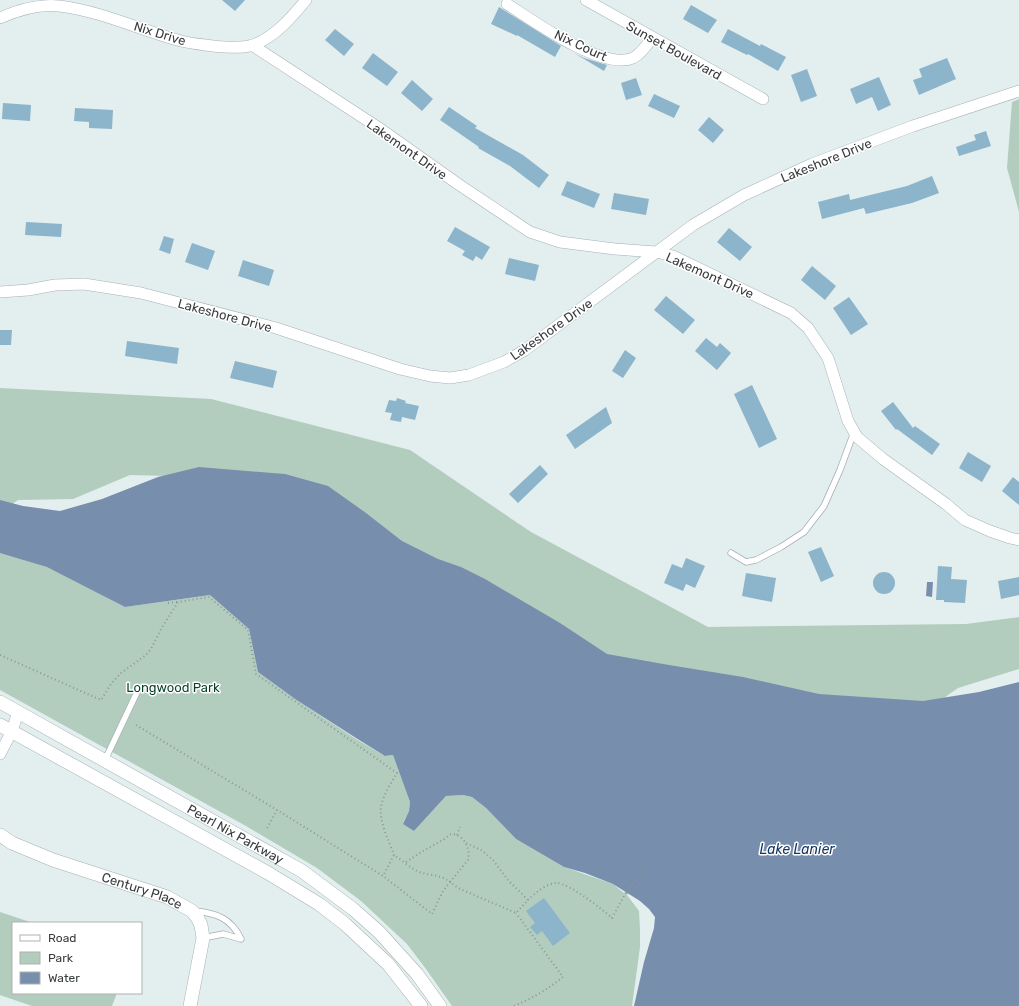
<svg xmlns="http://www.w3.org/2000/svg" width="1019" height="1006" viewBox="0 0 1019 1006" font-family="Rubik,sans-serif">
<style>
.green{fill:#b2cdbe}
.water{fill:#778ead}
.building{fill:#8cb4ca}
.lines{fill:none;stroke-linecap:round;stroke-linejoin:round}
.service-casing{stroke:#a7b1b3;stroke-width:7}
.minor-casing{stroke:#a7b1b3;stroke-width:12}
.tertiary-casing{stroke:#a7b1b3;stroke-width:14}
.path{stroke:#8e9596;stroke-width:2;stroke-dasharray:1 3;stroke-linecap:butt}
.service{stroke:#fff;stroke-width:5.5}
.minor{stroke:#fff;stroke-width:11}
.tertiary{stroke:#fff;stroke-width:13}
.labels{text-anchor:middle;stroke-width:3;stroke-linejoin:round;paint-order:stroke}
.street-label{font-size:13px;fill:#383c3d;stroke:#fff}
.park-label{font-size:13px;fill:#083f2a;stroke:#fff}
.water-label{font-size:14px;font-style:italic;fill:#153761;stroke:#fff}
</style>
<rect width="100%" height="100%" fill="#e3eeef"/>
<!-- green -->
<path class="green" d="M1019,99V212L1007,168L1012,102Z
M0,388L211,399L410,450L531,532L708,627L966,624L1019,617V669L958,688L911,721L677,685L554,639L247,478L130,475L73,499L18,500L0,512Z
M0,541L125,607L210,595L249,629L258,672L295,699L356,739L385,756L393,755L410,802L409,811L403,823L414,831L446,796L463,795L472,797L486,808L516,839L564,867L613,884L624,893L643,868L646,870L627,895L639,911L640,929V947L632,1006H452L426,969L407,944L361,901L317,868L246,826L0,690Z
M0,912L33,923H13V993H117L112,1006H32L0,995Z"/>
<!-- water -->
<path class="water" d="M199,467L285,474L328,486L366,513L402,541L438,559L461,567L485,579L560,623L607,654L669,665L743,677L819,694L923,701L979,692L1019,682V1006H634L644,962L654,928L655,917L649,909L640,901L613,884L585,873L564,867L516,839L486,808L472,797L463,795L446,796L414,831L403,824L409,811L410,802L393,755L385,756L356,738L295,699L258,672L249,629L210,595L125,607L47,567L0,553V500L23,506L60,511L102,499L158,477Z
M927,582H933L932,597L926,596Z"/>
<!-- building -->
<path class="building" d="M222,0H245L235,11Z
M691,5L717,20L708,33L683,19Z
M499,7L561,46L555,57L517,35V36L491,24Z
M335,29L354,44L344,56L325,40Z
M728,29L760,46L761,44L786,57L778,71L748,54L747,55L721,42Z
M373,53L398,72L387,86L362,68Z
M574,53L584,58L607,65L604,71Z
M947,58L956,79L919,95L913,80L922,77L919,69Z
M807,69L817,96L801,102L791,75Z
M879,77L891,105L878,111L872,97L856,104L850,89Z
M636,78L642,95L626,100L621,83Z
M412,80L433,99L422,111L401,93Z
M654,94L680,106L674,118L648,106Z
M3,103L31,105L30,121L2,119Z
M449,107L477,126L475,128L523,155L549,175L539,188L510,166L478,148L479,147L440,120Z
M75,108L113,110L112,129L89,128V122L74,121Z
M709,117L724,130L713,143L698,130Z
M986,131L991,146L959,156L956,147L976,140L974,135Z
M932,176L939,193L912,203L866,214L864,208L822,219L818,202L849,194L850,200L907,186Z
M567,181L600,194L594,208L561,195Z
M614,193L649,199L646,215L611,209Z
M26,222L62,224L61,237L25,235Z
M455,227L490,247L482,260L476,256L473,261L462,255L465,251L447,241Z
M729,228L752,247L740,261L717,242Z
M164,236L174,239L170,254L159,250Z
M192,243L215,251L208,270L185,262Z
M509,258L539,265L535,281L505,274Z
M243,260L274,270L269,286L238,276Z
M812,266L836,286L825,300L801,280Z
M666,296L695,320L683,334L654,310Z
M849,297L868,324L851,335L833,308Z
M0,330H12L11,345H0Z
M706,338L717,347L720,343L731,353L717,370L695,351Z
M127,341L179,348L177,364L125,356Z
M625,350L636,358L623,378L612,371Z
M235,361L277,371L273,388L230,378Z
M752,385L777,439L759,448L734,394Z
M397,398L406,401L405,403L419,406L415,420L402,417L401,422L390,420L392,413L385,412L389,400L396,401Z
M893,402L913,428L915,426L940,444L932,455L897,429L896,430L881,411Z
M606,407L612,423L575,449L566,435Z
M968,452L991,466L982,482L959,468Z
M540,465L548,474L518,503L509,494Z
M1013,477L1019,482V505L1002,491Z
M821,547L834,576L821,582L808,552Z
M686,558L705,566L695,588L686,584L683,591L664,583L672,564L682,568Z
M938,566L952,567L951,579L967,580L965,603L944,602V600H936Z
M873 583a11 11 0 1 1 22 0a11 11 0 1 1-22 0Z
M746,573L776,578L772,602L742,596Z
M1019,577V595L1001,599L998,581Z
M544,898L570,933L553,946L542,931L537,935L530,927L535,923L526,911Z"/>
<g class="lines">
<defs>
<path id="service" d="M731,553L746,562L756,560L781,547L804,532L824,506L840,470L854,432
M105,760L139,688
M195,911C216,913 231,918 241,939
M203,938L223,934L241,939"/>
<path id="minor" d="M586,0L763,99
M507,4C533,21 603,71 633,58C641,54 647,45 652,38
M0,18C18,10 40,4 59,6C101,11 140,30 181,41C189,43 197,44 205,45C217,47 242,49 253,45C275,37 292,17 306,0
M252,45L379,128L458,184L530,232L560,242L615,249L656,252L673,256L791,313L808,328L828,358L848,421L857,437L883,459L946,504L965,520L990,531L1010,538L1019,540
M0,292L28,290L55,285L84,284L141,293L276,328L400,369L430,376L450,378L469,375L504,362L525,350L693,225L744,195L812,164L913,126L1019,91
M0,754L12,731L18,712"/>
<g id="tertiary">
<path id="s1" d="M0,702L302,871L353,909L379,932L417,974L440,1006"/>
<path d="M0,725L268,873L319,904L345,924L388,964L421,1006"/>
<path id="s2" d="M0,835L12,843L53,860L167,897L192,911L197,917L201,925L203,938L190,1006"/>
</g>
</defs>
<!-- service casing -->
<use href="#service" class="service-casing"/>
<!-- minor casing -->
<use href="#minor" class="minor-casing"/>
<!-- tertiary casing -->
<use href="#tertiary" class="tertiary-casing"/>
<!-- path -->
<path class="path" d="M168,603L178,602
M0,655L101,700L111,684L121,673L146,655L151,649L161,629L178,602L209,597L248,630L256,674L397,773C391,783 383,795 381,807C379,822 389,841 394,855
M136,725L277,810L383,876L394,855C402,860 410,868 419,872C430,876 440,874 450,882L443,891L432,914L383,876
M267,828L277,810
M457,835L460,827
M406,862L423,851L443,840L451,834C464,834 471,849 468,860L450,882L458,888L516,913L528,900L508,880L492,859L481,850L464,842
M528,900C535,893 547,883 557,883C569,883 603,910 612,918L624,896L645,868
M514,1006C533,998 548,989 563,977L516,913"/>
<!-- service -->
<use href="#service" class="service"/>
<!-- minor -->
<use href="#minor" class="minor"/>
<!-- tertiary -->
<use href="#tertiary" class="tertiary"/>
</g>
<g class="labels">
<!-- street labels -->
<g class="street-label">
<text transform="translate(160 33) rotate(17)" y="5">Nix Drive</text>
<text transform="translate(581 45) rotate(25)" y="5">Nix Court</text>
<text transform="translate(674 50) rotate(29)" y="5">Sunset Boulevard</text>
<text transform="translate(407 149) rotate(35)" y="5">Lakemont Drive</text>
<text transform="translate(826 160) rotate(-22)" y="5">Lakeshore Drive</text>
<text transform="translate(710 275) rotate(24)" y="5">Lakemont Drive</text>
<text transform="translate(225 315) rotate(15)" y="5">Lakeshore Drive</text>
<text transform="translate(551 329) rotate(-35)" y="5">Lakeshore Drive</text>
<text dy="5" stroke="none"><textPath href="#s1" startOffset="270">Pearl Nix Parkway</textPath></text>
<text dy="5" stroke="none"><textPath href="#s2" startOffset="153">Century Place</textPath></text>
</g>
<!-- park labels -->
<g class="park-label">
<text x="173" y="692">Longwood Park</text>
</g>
<!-- water labels -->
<g class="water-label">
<text x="797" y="854">Lake Lanier</text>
</g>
</g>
<!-- legend -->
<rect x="12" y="922" width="130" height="72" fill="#ffffff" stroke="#afb1b1"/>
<rect x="20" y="935" width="20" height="6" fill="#ffffff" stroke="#afb1b1"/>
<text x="48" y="942" font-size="12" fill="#383c3d">Road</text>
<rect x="20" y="952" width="20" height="12" fill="#b2cdbe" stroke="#afb1b1"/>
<text x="48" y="962" font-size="12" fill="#383c3d">Park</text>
<rect x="20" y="972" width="20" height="12" fill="#778ead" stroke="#afb1b1"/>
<text x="48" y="982" font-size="12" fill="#383c3d">Water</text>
</svg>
